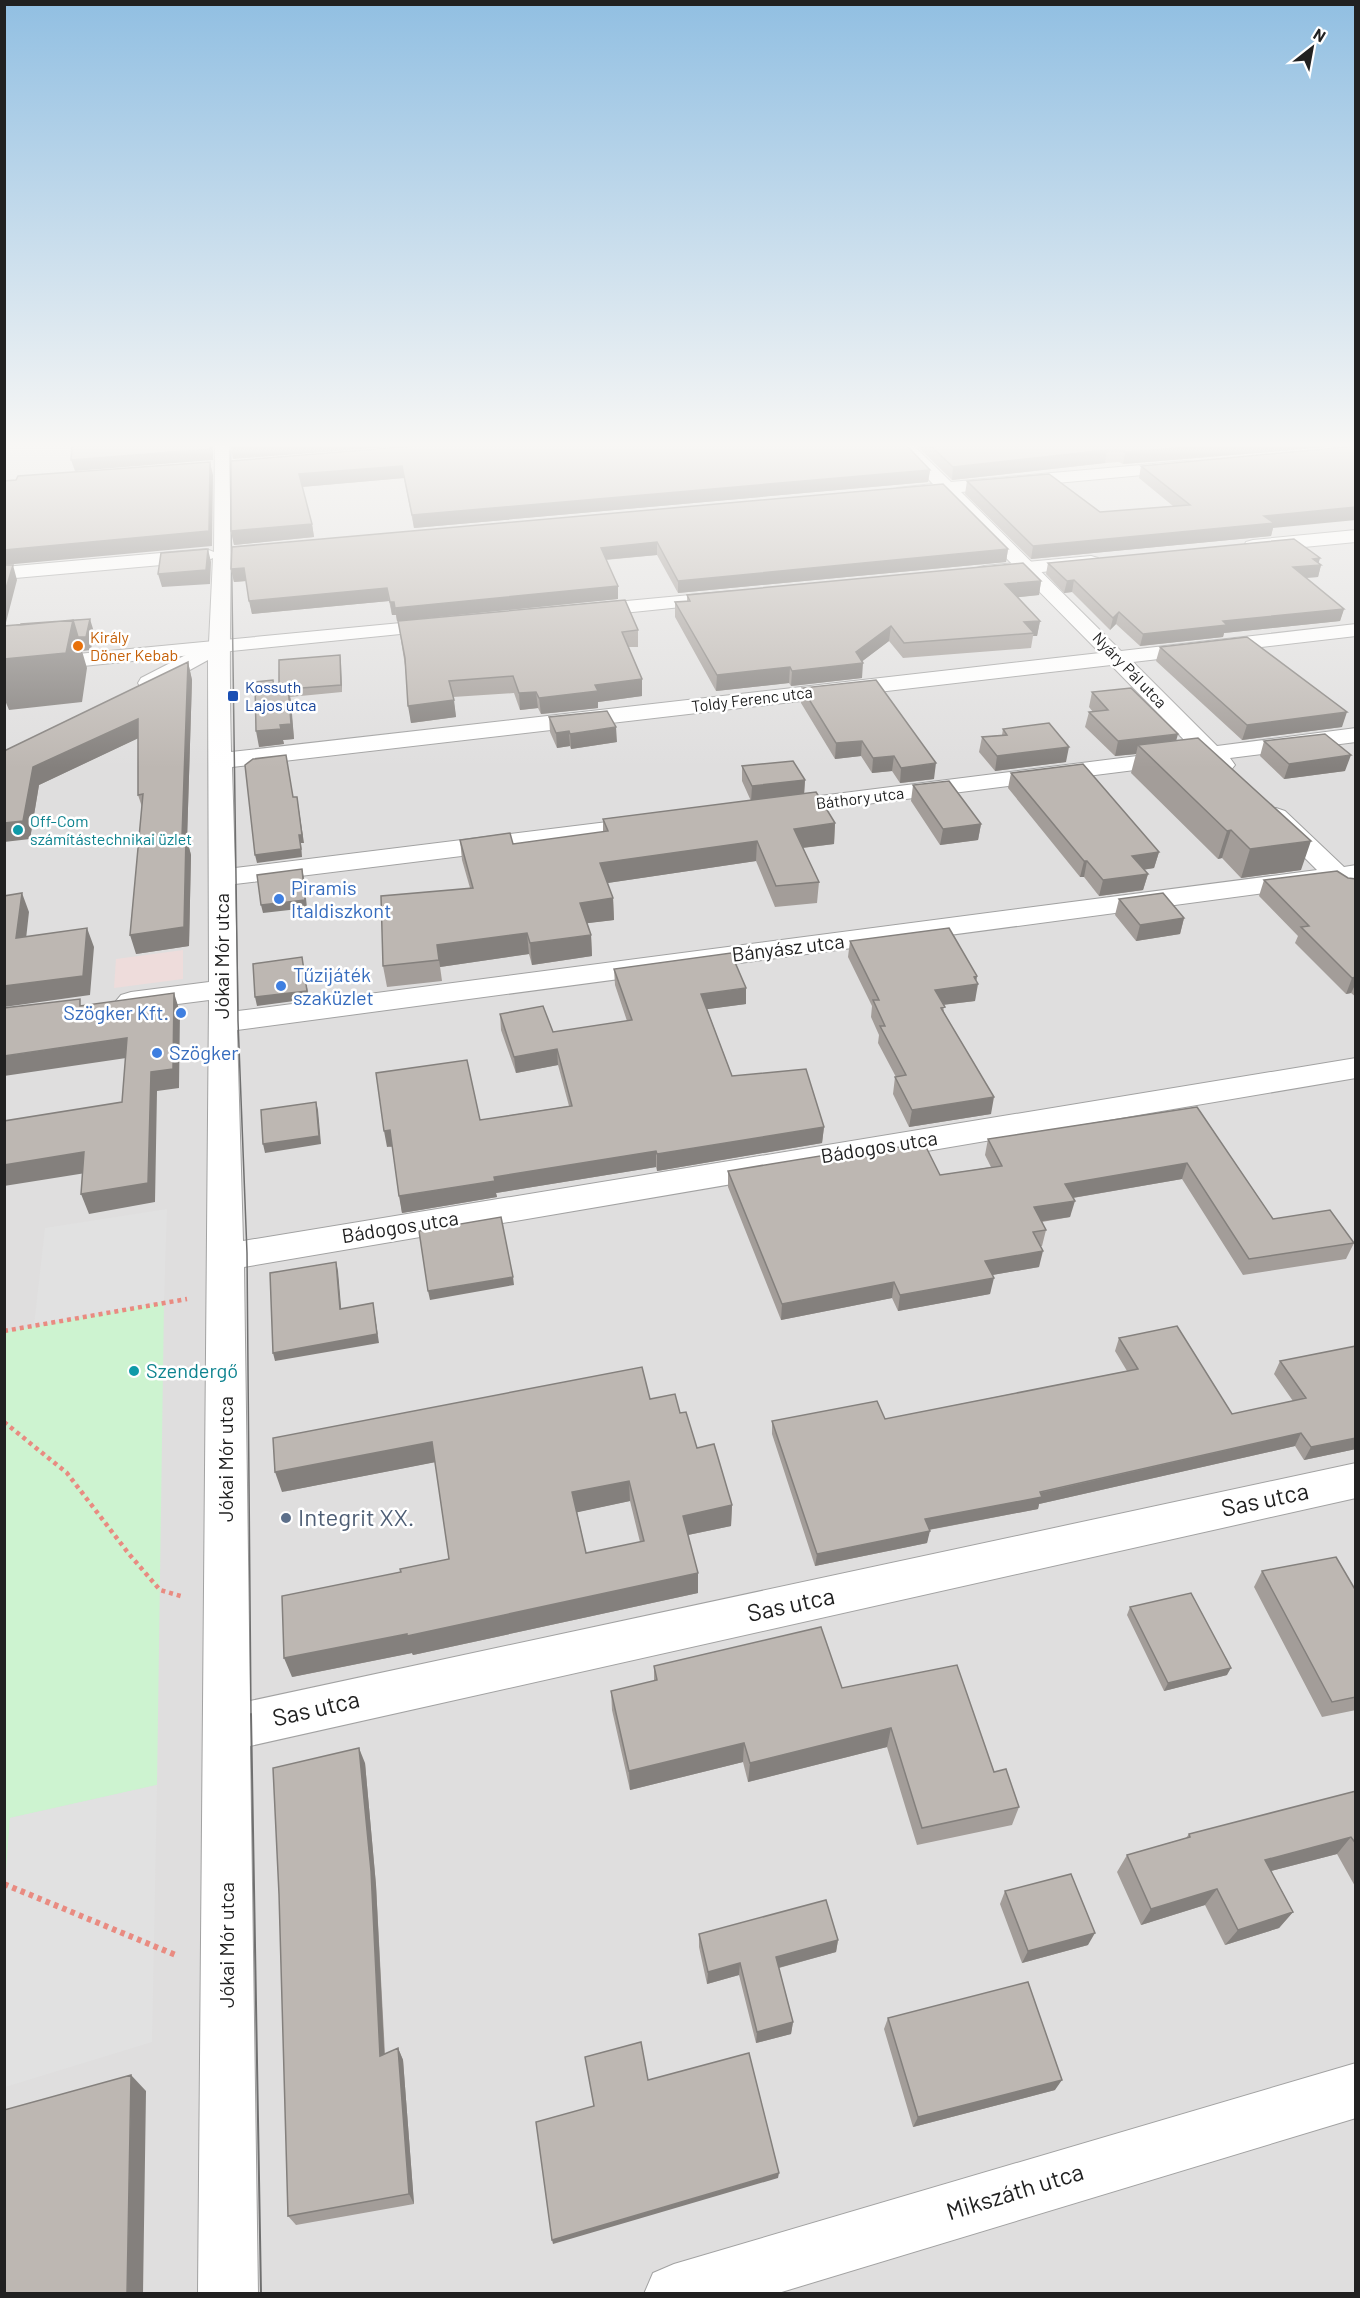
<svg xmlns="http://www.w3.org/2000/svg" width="1360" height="2298" viewBox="0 0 1360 2298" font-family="Barlow,sans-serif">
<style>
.residential{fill:#dfdede}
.commercial{fill:#eedcdb}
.park{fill:#cdf3d0}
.parking{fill:#e1e1e1}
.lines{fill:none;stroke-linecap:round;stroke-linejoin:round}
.minor-casing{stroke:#a2a2a2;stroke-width:2}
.tertiary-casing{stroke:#a2a2a2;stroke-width:2}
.path-far1{stroke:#e98b81;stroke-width:4.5;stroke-dasharray:4 4;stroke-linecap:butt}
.path{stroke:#e98b81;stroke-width:6;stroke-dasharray:4.5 4.5;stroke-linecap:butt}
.minor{fill:#fff;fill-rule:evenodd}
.tertiary{fill:#fff;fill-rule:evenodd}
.tram-far1{stroke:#6f6f6f;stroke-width:1.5}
.tram{stroke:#6f6f6f;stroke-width:2}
.wall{fill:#a39d99;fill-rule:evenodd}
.shaded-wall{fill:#84807d}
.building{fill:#bdb7b2;stroke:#84807d;stroke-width:1.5;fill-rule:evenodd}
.food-dot{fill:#e8710a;stroke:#fff;stroke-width:2}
.transit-dot{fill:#1a4fb4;stroke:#fff;stroke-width:2}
.culture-dot{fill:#0f9aa8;stroke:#fff;stroke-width:2}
.shop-dot{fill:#3f7fe0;stroke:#fff;stroke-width:2}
.service-dot{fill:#5c6f8a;stroke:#fff;stroke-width:2}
.labels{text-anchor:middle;stroke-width:5;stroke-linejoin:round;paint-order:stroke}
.far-food-label{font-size:16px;fill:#c56008;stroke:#fff;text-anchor:start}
.far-street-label{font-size:16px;fill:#212121;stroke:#fff}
.far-transit-label{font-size:16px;fill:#164399;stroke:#fff;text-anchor:start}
.far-culture-label{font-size:16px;fill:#0d838f;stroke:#fff;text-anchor:start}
.shop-label{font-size:20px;fill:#366cbe;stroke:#fff;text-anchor:start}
.street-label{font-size:20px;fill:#212121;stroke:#fff}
.culture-label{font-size:20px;fill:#0d838f;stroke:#fff;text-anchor:start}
.near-street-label{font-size:24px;fill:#212121;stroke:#fff}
.near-service-label{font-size:24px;fill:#4e5e75;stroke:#fff;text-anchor:start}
</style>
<rect width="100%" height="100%" fill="#f0eee9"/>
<!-- residential -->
<path class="residential" d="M5,446H1355V2293H5Z"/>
<!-- commercial -->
<path class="commercial" d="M183,950V979L114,988L116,959Z"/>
<!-- park -->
<path class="park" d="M164,1302L157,1785L10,1818L5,1897V1332Z"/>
<!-- parking -->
<path class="parking" d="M167,1209L164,1302L34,1325L45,1228Z
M157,1785L152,2042L5,2087L4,1897L10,1818Z"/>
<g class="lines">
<defs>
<path id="minor" d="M215,446H231C232,548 228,650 231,752L1100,653L943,494L903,497L897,496L894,492L897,488L933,484L897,446H914L951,482L1186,461L1192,462L1194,466L1186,471L961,492L1121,651L1356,624V636L1133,662L1217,746L1356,728V742L1230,758L1235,765L1231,770C1219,773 1214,770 1206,761L780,815L771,813L768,808L771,803L780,801L1193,749L1111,665L232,767L235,868L648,817L657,820L661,825L657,830L648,833L235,884L238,1011L1317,870L1263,816L1267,811L1276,808L1285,811L1344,867L1356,865V892C1345,895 1339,891 1332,884L237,1030L243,1241L1356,1058V1078L244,1267L250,1701L1356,1463V1498L250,1746L258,2294H198L209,1000L131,1010L121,1007L116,1001L121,995L131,992L209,982L208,660L157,688L149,690L141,688L138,683L141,678L209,643L213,558L206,561L4,579V567L206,549L214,552Z
M1356,2063V2118L775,2294H644L653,2273L674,2264Z"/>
<path id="tertiary" d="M1356,530V542L1253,552L1246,550L1244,546L1246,542L1253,540Z
M1091,556L1098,558L1101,562L1098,566L984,578L977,576L974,572L977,568L984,566Z
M733,591L740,593L743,597L740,601L584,617L577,615L574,611L577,607L584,605Z
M443,619L450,621L453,625L450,629L4,674V661Z"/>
</defs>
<!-- minor casing -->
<use href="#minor" class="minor-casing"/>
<!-- tertiary casing -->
<use href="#tertiary" class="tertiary-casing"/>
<!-- path-far1 -->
<path class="path-far1" d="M4,1331L187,1299
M4,1422L67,1473L129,1554L160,1590L184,1597"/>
<!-- path -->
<path class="path" d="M4,1884L178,1956"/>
<!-- minor -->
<use href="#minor" class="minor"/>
<!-- tertiary -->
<use href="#tertiary" class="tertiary"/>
<!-- tram-far1 -->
<path class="tram-far1" d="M230,446L238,1021L247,1253L251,1715"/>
<!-- tram -->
<path class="tram" d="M251,1714L261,2294"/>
</g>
<!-- wall -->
<path class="wall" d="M917,446H1340L1123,464L1119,462L1105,463L952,480Z
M231,461L930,470L928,482L414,528L404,478L302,487L312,524L314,537L234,545L231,531Z
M1141,466L1273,528L1271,536L1031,559L965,494L967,481L1100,512L1173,506L1139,478Z
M943,484L1008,549L1006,562L678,593L657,555L606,560L618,599L397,621L396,615H392L389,601L252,614L246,581L234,582L231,569Z
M1320,558L1318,563L1321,565L1318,577L1305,578L1344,609L1340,621L1224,633L1223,637L1140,646L1116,624L1110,630L1072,592L1064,593L1046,574L1048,563Z
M1041,581L1039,595L1018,597L1040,621L1037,636H1033L1031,648L903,658L889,641L862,661V678L791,686L789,683L716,691L675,617V602L687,601V595Z
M398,621L638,630V647H628L642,696L598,702V708L541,714L538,708L520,710L514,693L453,697L456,717L411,723L405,666Z
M1160,647L1342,727L1242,740L1156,661Z
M340,655L342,692L290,697L294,739L283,740L284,744L259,747L279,687Z
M188,662L192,680L187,840L191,855L189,946L136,954L142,807L138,795V738L39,785L30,839L4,751Z
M802,688L934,779L900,783L892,771L872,773L861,756L835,759L801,703Z
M1092,692L1176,740L1301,870L1241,878L1222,858L1218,859L1131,773L1136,754L1115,756L1085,727L1089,712H1093L1089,707Z
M549,717L617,742L571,749L570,746L557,748L550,732Z
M1003,729L1066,762L995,771L979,752L982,737L1002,735Z
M1264,741L1345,771L1284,779L1260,756Z
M742,766L805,780L804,794L835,823L834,844L803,848L819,882L817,903L775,907L756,861L607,883L613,898L614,920L587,923L591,935L592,956L532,965L529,954L440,967L442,981L387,987L383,966L470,888L462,860L460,840L513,844L603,832V819L751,801L742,781Z
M1011,773L1159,852L1154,868L1143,870L1148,874L1143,890L1099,896L1084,877H1080L1008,788Z
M913,785L981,824L978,840L940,845L911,801Z
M1356,879V997L1351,993L1346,994L1295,943L1298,936L1259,896L1264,880Z
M1119,899L1184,918L1180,934L1136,941L1115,915Z
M850,941L976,981L975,1001L943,1005L944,1012L991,1114L909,1127L893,1094L895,1077H896L878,1043L879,1035L871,1017L872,1006L848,957Z
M614,969L746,1004L707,1009L732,1076L824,1127L822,1143L657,1171L656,1167L496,1193L497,1197L402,1213L393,1147H387L480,1120L569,1106L558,1065L516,1073L501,1030L500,1014L553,1032L627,1021L615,985Z
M1197,1107L1273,1219L1354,1243L1346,1259L1243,1275L1182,1179L1073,1198L1070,1217L1042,1222L1046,1230L1042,1246H1040L1039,1267L992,1275L990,1294L898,1311L892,1298L781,1320L728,1187V1171L833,1158L940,1175L991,1167L985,1155L988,1139Z
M1119,1338L1232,1414L1293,1401L1274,1374L1280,1361L1356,1346V1449L1304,1460L1295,1446L1039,1504L1038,1509L929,1530L927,1543L815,1566L772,1434V1421L885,1419L1127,1371L1115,1351Z
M650,1399L680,1413L697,1448L732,1505L731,1526L688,1535L698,1593L413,1655L412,1653L292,1677L401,1572L449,1559L435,1462L282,1492ZM630,1501L640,1542L586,1553L577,1512Z
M1262,1571L1356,1591V1710L1322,1717L1254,1587Z
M1130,1607L1227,1675L1164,1691L1127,1615Z
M654,1666L842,1688L994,1772L1019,1807L1012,1825L917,1845L887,1747L748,1782L743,1762L630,1790L612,1710L611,1691L654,1681Z
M365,1763L376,1885L385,2054L398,2048L403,2060L414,2204L296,2225L288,2216Z
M1356,1791V1888L1337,1854L1271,1871L1293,1912L1279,1928L1225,1945L1205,1905L1141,1925L1117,1872L1127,1855L1186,1838L1189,1834Z
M1005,1891L1088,1945L1022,1963L1000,1904Z
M699,1934L838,1940L836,1952L779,1968L793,2022L791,2034L756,2043L739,1975L707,1984L699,1947Z
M888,2018L1055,2090L913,2127L884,2029Z"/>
<!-- shaded-wall -->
<path class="shaded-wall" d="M213,446V460L75,471L71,460Z
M250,446H401L233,459L231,447Z
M1201,446H1340L1123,464L1125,452Z
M1107,450L1105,463L952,480L953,467Z
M210,462L213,475L212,546L4,565V550Z
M402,466L404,478L301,487L299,474Z
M930,470L928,482L414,528L412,515Z
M1356,507V520L1273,528L1271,536L1031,559L1033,546L1264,516Z
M312,524L314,537L234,545L231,531Z
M657,542V555L601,560V548Z
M208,549L211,562L210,584L162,587L158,574Z
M1008,549L1006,562L678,593V581Z
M1320,558L1318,565H1321L1318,577L1289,579L1293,567L1313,559Z
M13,565L17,580L4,630V595Z
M244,568L246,581L234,582L231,569Z
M1074,580L1072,592L1064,593L1067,581Z
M1041,581L1039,595L1003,599L1005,584Z
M618,586V599L397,621L395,608Z
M387,588L389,601L252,614L249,601Z
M390,602H394L396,615H392Z
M1344,609L1340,621L1224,633L1223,637L1140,646L1143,634L1223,621Z
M1119,612L1116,624L1110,630L1113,618Z
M90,619L94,632L91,650L82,651L87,668L82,702L9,710L4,698V659L73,620Z
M1040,621L1037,636H1033L1034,633L1024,622Z
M891,626L889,641L860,663H863L862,678L791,686L792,671L856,652Z
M340,655L341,663L342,692L341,685Z
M188,662L192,680L187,840L191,855L189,946L136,954L130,935L182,837Z
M790,667L789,683L716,691L717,675Z
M642,679V696L598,702V708L541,714L539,698L595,685Z
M288,686L291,701L294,739L283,740L284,744L259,747L256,731L280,725Z
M536,692L538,708L520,710L519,693Z
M454,700L456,717L411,723L408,706Z
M1347,712L1342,727L1242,740L1247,725Z
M138,719L143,736L39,785L30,839L4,842V823L33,767Z
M616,727L617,742L571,749L570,734Z
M569,731L570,746L557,748L556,733Z
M1178,734L1174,749L1138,745L1136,754L1115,756L1118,741Z
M862,741L861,756L835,759L836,743Z
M1069,747L1066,762L995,771L997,756Z
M1351,755L1345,771L1284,779L1289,764Z
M894,756L892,771L872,773L873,758Z
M936,763L934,779L900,783L901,768Z
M805,780L804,795L751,802L752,786Z
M297,797L304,843H301L302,857L257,863L255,855Z
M835,823L834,844L792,849L794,829Z
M981,824L978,840L940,845L943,829Z
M1231,830L1222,858L1218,859L1227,831Z
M757,841L756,861L601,884L600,863Z
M1311,841L1301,870L1241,878L1250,849Z
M1159,852L1154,868L1128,872L1132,856Z
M1084,861H1087L1084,877H1080Z
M302,869L304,878L307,908L263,913L261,905Z
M1148,874L1143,890L1099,896L1103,880Z
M22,893L29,912L24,957L16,938Z
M613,898L614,920L581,924L580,903Z
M1184,918L1180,934L1136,941L1140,925Z
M87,928L94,947L90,995L4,1007V986Z
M527,933L529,954L440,967L442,981L437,945Z
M591,935L592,956L532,965L530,943Z
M302,957L309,999L257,1006L255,997Z
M977,976L976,984H978L975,1001L932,1006L935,990Z
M1356,977V983L1351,993L1346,994L1352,978Z
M746,988V1004L701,1010V994Z
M174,993L180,1012L179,1088L157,1091L155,1202L89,1214L81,1194Z
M127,1038L133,1057L4,1076V1056Z
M557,1049L558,1065L516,1073L514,1057Z
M994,1097L991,1114L909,1127L912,1110Z
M316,1102L318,1110L321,1144L265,1153L263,1144Z
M824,1127L822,1143L657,1171V1154Z
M390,1130L393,1146L387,1147L384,1131Z
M656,1151V1167L496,1193L497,1197L402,1213L399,1196L494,1177Z
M84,1152L92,1172L4,1186V1165Z
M1187,1163L1182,1179L1060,1200L1065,1184Z
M1075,1201L1070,1217L1030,1223L1034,1207Z
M1043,1251L1039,1267L981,1277L985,1261Z
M336,1262L338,1271L342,1318L340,1309Z
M513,1277L514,1285L430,1300L428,1291Z
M994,1278L990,1294L898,1311L900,1295Z
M894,1282L892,1298L781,1320L782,1304Z
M373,1303L379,1343L275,1361L273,1353Z
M1301,1433L1295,1446L1039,1504L1038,1509L922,1531L925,1519Z
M1356,1438V1449L1304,1460L1311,1447Z
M432,1442L436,1462L282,1492L275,1472Z
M629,1481L630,1501L574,1513L572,1492Z
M732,1505L731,1526L683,1536V1516Z
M930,1531L927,1543L815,1566L817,1554Z
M698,1573V1593L413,1655L412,1653L292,1677L284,1658Z
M1231,1668L1227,1675L1164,1691L1168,1683Z
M891,1728L887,1747L748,1782L750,1763Z
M744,1743L743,1762L630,1790L629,1771Z
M359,1748L365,1763L376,1885L385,2067L380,2056Z
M1351,1837L1337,1854L1252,1876L1265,1860Z
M1217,1889L1205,1905L1141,1925L1151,1909Z
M1293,1912L1279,1928L1225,1945L1238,1930Z
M1095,1933L1088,1945L1022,1963L1028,1951Z
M838,1940L836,1952L774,1969L776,1957Z
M740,1963L739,1975L707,1984L708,1972Z
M793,2022L791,2034L756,2043L757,2032Z
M398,2048L403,2060L414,2204L409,2194Z
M131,2075L146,2091L143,2294H127Z
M1062,2080L1055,2090L913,2127L918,2117Z
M779,2173L778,2178L553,2244L552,2240Z"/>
<!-- building -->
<path class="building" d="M72,446H210V449L71,460Z
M231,446H250L231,447Z
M414,446H907L930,470L412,515L402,466L299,474L312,524L231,531V461Z
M931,446H1201L1125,452L1122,450H1107L953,467Z
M1356,446V507L1264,516L1274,523L1033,546L967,481L1049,474L1100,512L1190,505L1141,466Z
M210,462L209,531L4,550V481L16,480L18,476Z
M943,484L1008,549L678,581L657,542L601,548L618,586L395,608L394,602H390L387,588L249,601L244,568L231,569L232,547Z
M1294,539L1320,558L1313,559L1321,565L1293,567L1344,609L1223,621L1227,625L1143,634L1119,612L1113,618L1074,580L1067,581L1048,563Z
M208,549L206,570L158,574L161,553Z
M1023,563L1041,581L1005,584L1040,621L1024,622L1034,633L904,643L891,626L856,652L863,663L792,671L790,667L717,675L675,602L690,601L687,595Z
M4,565H13L4,595Z
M625,600L638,630L622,632L642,679L595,685L598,691L539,698L536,692L519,693L513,676L449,681L454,700L408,706L405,658L398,621Z
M90,619L86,637H78L73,620L21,625V624Z
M73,620L66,653L4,659V626Z
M1247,637L1347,712L1247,725L1160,647Z
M340,655L341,685L288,689V686L279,687V660Z
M188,662L182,837L186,836L184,927L130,935L143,794L138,795V719L33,767L23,821L4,823V751Z
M273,680L274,688L288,686L291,724L280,725L281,729L256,731L255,682Z
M876,680L936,763L901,768L894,756L873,758L862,741L836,743L802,688Z
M1131,688L1178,734L1118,741L1089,712L1108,710L1092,692Z
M607,711L616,727L570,734L569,731L556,733L549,717Z
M1049,723L1069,747L997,756L982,737L1007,735L1003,729Z
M1325,734L1351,755L1289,764L1264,741Z
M1198,738L1311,841L1250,849L1231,830L1227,831L1138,745Z
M286,755L293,797H297L302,835H299L301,849L255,855L245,765L253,759Z
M793,761L805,780L752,786L742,766Z
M1083,764L1159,852L1132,856L1148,874L1103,880L1087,861H1084L1011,773Z
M949,781L981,824L943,829L913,785Z
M816,792L835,823L794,829L819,882L776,886L757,841L600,863L613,898L580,903L591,935L530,943L527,933L437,945L439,960L383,966L381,896L473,888L460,840L510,833L513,844L608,831L603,819Z
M302,869L305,900L261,905L257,875Z
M1337,871L1348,878L1356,879V977L1352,978L1301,927L1309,926L1264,880Z
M22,893L16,938L87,928L83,976L4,986V896Z
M1163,893L1184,918L1140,925L1119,899Z
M949,928L977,976L974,977L978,984L935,990L945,1007L941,1008L994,1097L912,1110L895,1077L906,1075L880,1026H885L873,1000H879L850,941Z
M731,953L746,988L701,994L732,1076L806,1069L824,1127L657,1154L656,1151L494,1177L495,1181L399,1196L390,1130L384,1131L376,1073L467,1060L480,1120L572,1106L557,1049L514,1057L500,1014L543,1006L553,1032L632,1020L614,969Z
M302,957L307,991L255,997L253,964Z
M174,993L173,1069L151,1072L148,1183L81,1194L84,1152L4,1165V1121L122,1102L127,1038L4,1056V1008L80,999V1006Z
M316,1102L319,1136L263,1144L261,1110Z
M1197,1107L1273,1219L1330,1210L1354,1243L1249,1259L1187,1163L1065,1184L1075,1201L1034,1207L1046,1230L1033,1232L1043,1251L985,1261L994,1278L900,1295L894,1282L782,1304L728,1171L832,1154L833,1158L924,1143L940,1175L1002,1166L988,1139Z
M501,1217L513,1277L428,1291L419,1231Z
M336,1262L340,1309L373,1303L377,1334L273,1353L270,1273Z
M1177,1326L1232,1414L1306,1398L1280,1361L1356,1346V1438L1311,1447L1301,1433L1040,1492L1042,1497L925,1519L930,1531L817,1554L772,1421L877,1401L885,1419L1138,1369L1119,1338Z
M642,1367L650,1399L675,1394L680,1413L686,1412L697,1448L714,1444L732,1505L683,1516L698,1573L407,1636V1634L284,1658L282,1596L401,1572L400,1569L449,1559L432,1442L275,1472L273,1438ZM629,1481L644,1541L586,1553L572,1492Z
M1336,1557L1356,1591V1697L1332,1702L1262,1571Z
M1191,1593L1231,1668L1168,1683L1130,1607Z
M821,1627L842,1688L957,1665L994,1772L1006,1769L1019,1807L922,1828L891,1728L750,1763L744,1743L629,1771L611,1691L657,1680L654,1666Z
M359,1748L371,1871L380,2056L398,2048L409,2194L288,2216L279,1894L273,1768Z
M1356,1791V1844L1351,1837L1265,1860L1293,1912L1238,1930L1217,1889L1151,1909L1127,1855L1190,1837L1189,1834Z
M1071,1874L1095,1933L1028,1951L1005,1891Z
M826,1900L838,1940L776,1957L793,2022L757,2032L740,1963L708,1972L699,1934Z
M1028,1982L1062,2080L918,2117L888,2018Z
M641,2042L648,2080L749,2053L779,2173L552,2240L536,2122L594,2106L585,2057Z
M131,2075L127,2294H4V2110Z"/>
<!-- sky -->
<linearGradient id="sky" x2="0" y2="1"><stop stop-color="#91bfe2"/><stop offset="0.58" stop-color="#f8f7f5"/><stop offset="1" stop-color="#f8f7f5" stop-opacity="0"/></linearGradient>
<rect width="1360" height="768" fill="url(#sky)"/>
<!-- markers -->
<circle class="food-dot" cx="78" cy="646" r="6"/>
<rect class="transit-dot" x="227" y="690" width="12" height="12" rx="3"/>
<g class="culture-dot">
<circle cx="18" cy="830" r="6"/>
<circle cx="134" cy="1371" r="6"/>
</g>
<g class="shop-dot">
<circle cx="279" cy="899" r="6"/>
<circle cx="281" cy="986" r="6"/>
<circle cx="181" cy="1013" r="6"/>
<circle cx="157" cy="1053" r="6"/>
</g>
<circle class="service-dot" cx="286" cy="1518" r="6"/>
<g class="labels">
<!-- far-food labels -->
<g class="far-food-label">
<text x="90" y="643">Király<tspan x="90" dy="18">Döner Kebab</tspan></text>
</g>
<!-- far-street labels -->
<g class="far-street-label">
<text transform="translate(1130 670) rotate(46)" y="6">Nyáry Pál utca</text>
<text transform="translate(752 699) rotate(-7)" y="6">Toldy Ferenc utca</text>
<text transform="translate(860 798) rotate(-7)" y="6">Báthory utca</text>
</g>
<!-- far-transit labels -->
<g class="far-transit-label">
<text x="245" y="693">Kossuth<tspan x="245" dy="18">Lajos utca</tspan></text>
</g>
<!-- far-culture labels -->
<g class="far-culture-label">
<text x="30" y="827">Off-Com<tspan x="30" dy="18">számítástechnikai üzlet</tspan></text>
</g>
<!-- shop labels -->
<g class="shop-label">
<text x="291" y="895">Piramis<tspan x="291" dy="23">Italdiszkont</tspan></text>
<text x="293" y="982">Tűzijáték<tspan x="293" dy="23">szaküzlet</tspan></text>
<text x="169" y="1020" text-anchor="end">Szögker Kft.</text>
<text x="169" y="1060">Szögker</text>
</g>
<!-- street labels -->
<g class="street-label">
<text transform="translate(788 948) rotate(-7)" y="7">Bányász utca</text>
<text transform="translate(222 956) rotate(-90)" y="7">Jókai Mór utca</text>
<text transform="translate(879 1147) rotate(-9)" y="7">Bádogos utca</text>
<text transform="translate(400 1227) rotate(-9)" y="7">Bádogos utca</text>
<text transform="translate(226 1459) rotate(-90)" y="7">Jókai Mór utca</text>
<text transform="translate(227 1945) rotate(-90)" y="7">Jókai Mór utca</text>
</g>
<!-- culture labels -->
<g class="culture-label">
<text x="146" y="1378">Szendergő</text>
</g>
<!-- near-street labels -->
<g class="near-street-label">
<text transform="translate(1265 1500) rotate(-12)" y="8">Sas utca</text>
<text transform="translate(791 1605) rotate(-12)" y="8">Sas utca</text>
<text transform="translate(316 1709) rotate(-13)" y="8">Sas utca</text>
<text transform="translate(1015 2192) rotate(-17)" y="8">Mikszáth utca</text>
</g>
<!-- near-service labels -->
<g class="near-service-label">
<text x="298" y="1526">Integrit XX.</text>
</g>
</g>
<!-- border -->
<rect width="1360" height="2298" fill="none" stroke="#212121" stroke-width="12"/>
<!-- north arrow -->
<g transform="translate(1312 48) rotate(31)" stroke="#ffffff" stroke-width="4.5" paint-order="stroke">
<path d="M0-4.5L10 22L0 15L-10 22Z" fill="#212121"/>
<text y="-9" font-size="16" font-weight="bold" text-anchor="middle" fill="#212121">N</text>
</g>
</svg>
